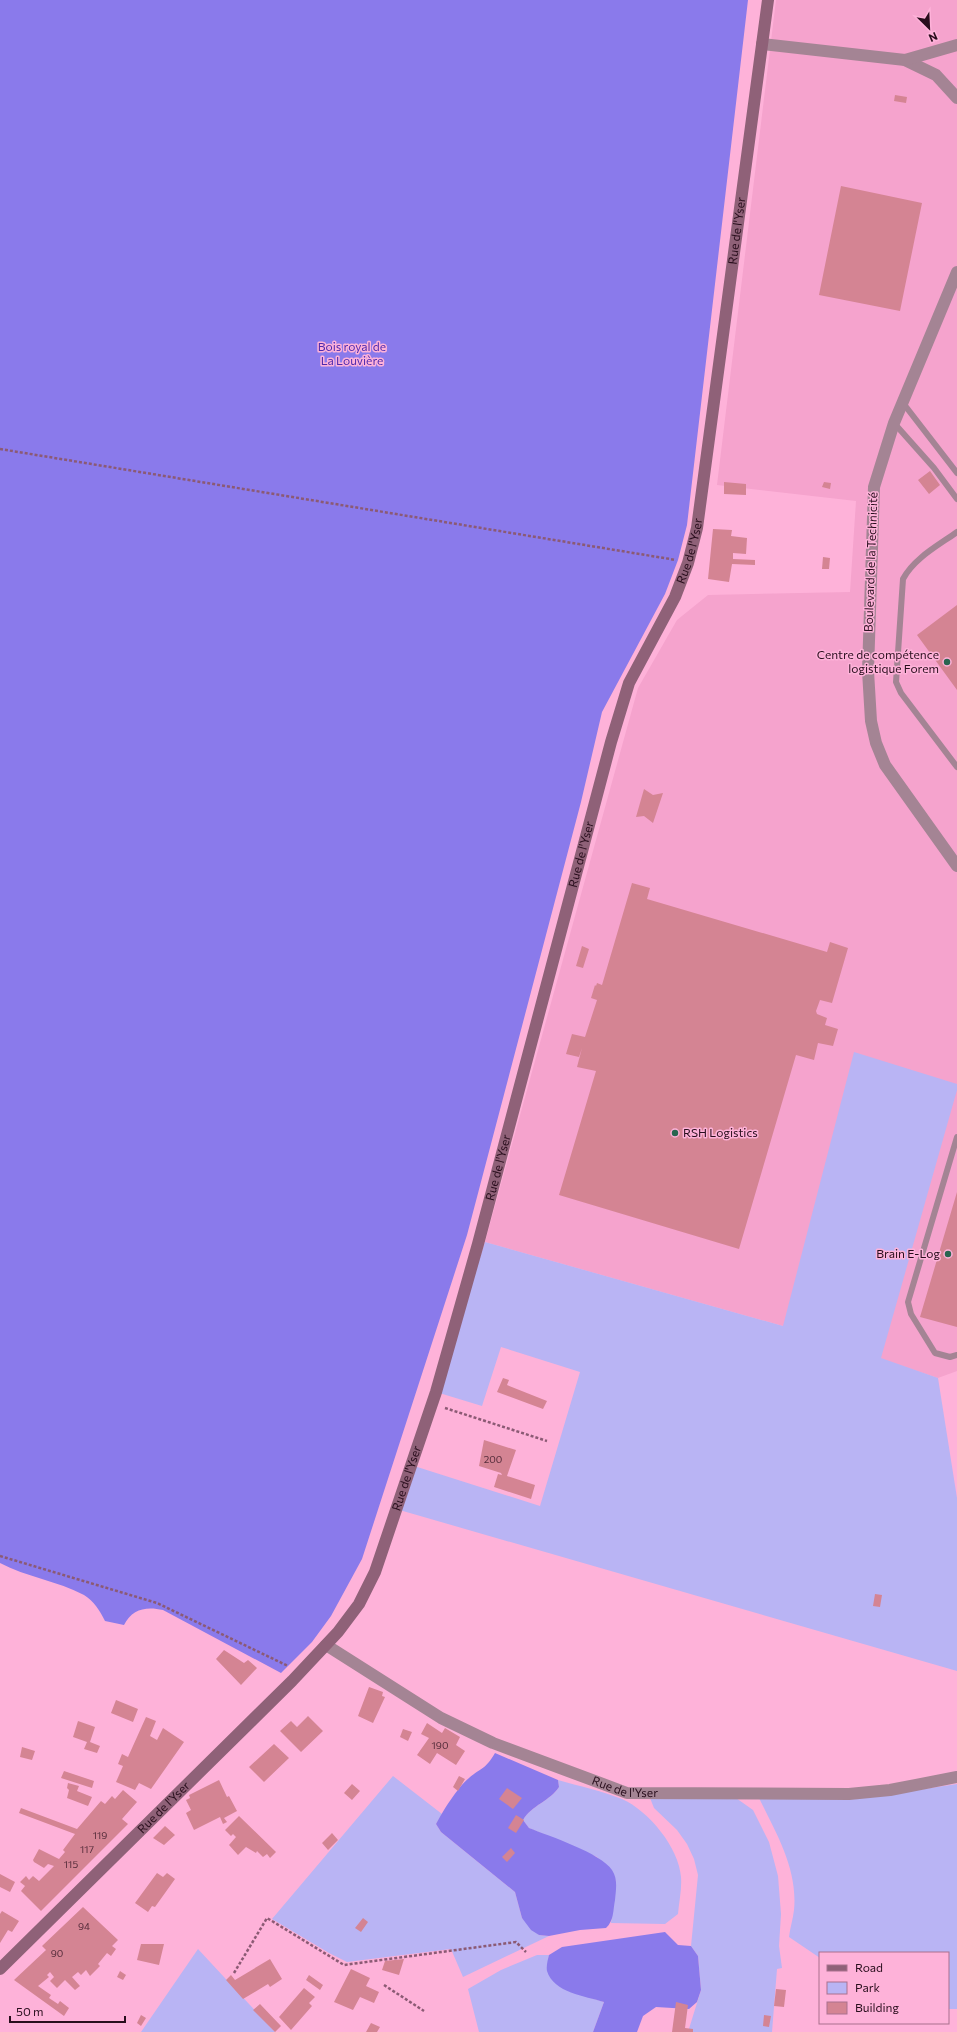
<svg xmlns="http://www.w3.org/2000/svg" width="957" height="2032" viewBox="0 0 957 2032" font-family="Commissioner,sans-serif">
<style>
.built{fill:#f5a3cd}
.green{fill:#b9b4f4}
.forest{fill:#8a7aeb}
.building{fill:#d48493}
.lines{fill:none;stroke-linecap:round;stroke-linejoin:round}
.path{stroke:#8b5a74;stroke-width:2.5;stroke-dasharray:3 2;stroke-linecap:butt}
.lane{stroke:#a48494;stroke-width:6}
.street{stroke:#a48494;stroke-width:12}
.secondary{stroke:#8f6178;stroke-width:12}
.poi-dot{fill:#296550;stroke:#feb2d9;stroke-width:1.5}
.labels{text-anchor:middle;stroke-width:3;stroke-linejoin:round;paint-order:stroke}
.number-label{font-size:10px;fill:#542c3a}
.street-label{font-size:12px;fill:#290e1d;stroke:#feb2d9}
.park-label{font-size:12px;fill:#4e29ae;stroke:#feb2d9}
.poi-label{font-size:12px;fill:#290e1d;stroke:#feb2d9;text-anchor:end}
</style>
<rect width="100%" height="100%" fill="#feb2d9"/>
<!-- built -->
<path class="built" d="M776,0H957V1371L938,1378L783,1326L485,1242L638,688L677,620L708,595L850,592L856,501L717,485Z"/>
<!-- green -->
<path class="green" d="M854,1052L957,1084V1090L881,1358L938,1378L957,1498V1671L396,1509L411,1465L540,1506L580,1372L501,1347L482,1406L436,1392L485,1242L783,1326Z
M393,1776L442,1814L436,1824L441,1832L515,1892L522,1918L539,1935L549,1936L463,1977L451,1949L347,1962L329,1953L272,1919Z
M558,1780C579,1786 602,1791 622,1799C649,1811 679,1848 681,1877C682,1889 679,1902 678,1914L665,1924L611,1923L616,1881L597,1857L529,1828L523,1820C532,1805 550,1801 559,1787Z
M957,1784V2009H948V1953H820V1958L789,1937C790,1928 793,1919 794,1910C798,1869 776,1833 759,1798L891,1794Z
M650,1798H736L753,1810L769,1842L778,1876L781,1914L779,1946L782,1968L777,1969L772,2032H688L701,1990L698,1956L691,1946L698,1875L694,1859L687,1844L677,1830L654,1808Z
M198,1949L275,2032H141Z
M537,1955H549L547,1969L588,1997L604,2002L593,2032H479L468,1989L501,1970Z"/>
<!-- forest -->
<path class="forest" d="M0,0H748L687,525L678,560L665,594L602,712L581,802L467,1235L362,1559L331,1616L312,1642L281,1673L163,1610C146,1606 132,1609 124,1625L105,1621C100,1611 94,1601 84,1595C58,1581 26,1577 0,1563Z
M495,1753L558,1780L559,1787C550,1801 532,1805 523,1820L529,1828C549,1836 601,1853 612,1870C618,1879 616,1889 615,1900C613,1910 614,1921 606,1928L580,1930L549,1936L539,1935L531,1930L522,1918L515,1892L441,1832L436,1824C443,1811 457,1788 469,1778C482,1767 485,1770 495,1753Z
M665,1932L678,1945L691,1946L698,1956L701,1990L697,2002L689,2009L656,2007L643,2016L637,2032H593L604,2002C585,1996 554,1993 547,1971C546,1966 548,1959 549,1955L562,1947Z"/>
<!-- building -->
<path class="building" d="M895,95L907,97L906,103L894,101Z
M841,186L922,203L900,311L819,295Z
M930,471L940,485L929,494L918,480Z
M724,482L746,484V495L724,494Z
M824,482L831,483L830,489L822,487Z
M713,529L732,530L731,536L747,538L746,554L733,553V559L755,560V565L732,564L729,582L708,579Z
M823,557L830,558L829,569H822Z
M957,605V690L917,635Z
M644,789L653,795L663,793L653,823L644,816L636,817Z
M632,883L650,888L647,899L827,952L830,942L848,948L832,1003L820,1000L816,1011L817,1014L827,1018L825,1025L838,1029L833,1046L818,1043L814,1060L796,1055L739,1249L559,1195L596,1071L577,1067L582,1048L579,1057L566,1054L572,1034L585,1037L597,1000L591,998L595,985L596,986L597,983L602,985Z
M582,946L589,949L583,968L576,966Z
M957,1192V1327L920,1317Z
M503,1378L509,1380L507,1385L547,1401L543,1409L497,1392Z
M484,1440L516,1450L507,1476L535,1485L531,1499L494,1487L498,1474L502,1475L501,1473L479,1466Z
M875,1594L882,1595L880,1607L873,1606Z
M224,1650L244,1663L248,1660L257,1668L241,1685L216,1659Z
M369,1687L383,1692L382,1696L385,1697L373,1723L358,1716Z
M116,1700L138,1709L133,1722L111,1713Z
M308,1716L323,1731L301,1752L280,1731L291,1721L297,1727Z
M146,1717L156,1721L150,1736L157,1740L163,1728L184,1742L151,1789L139,1783L135,1790L116,1782L123,1766L118,1764L122,1754L128,1757Z
M78,1721L95,1727L90,1742L100,1746L97,1753L84,1749L87,1742L73,1737Z
M427,1723L442,1733L445,1728L460,1737L456,1745L465,1751L456,1765L437,1753L430,1764L417,1755L429,1738L421,1734Z
M403,1729L412,1732L408,1741L400,1737Z
M274,1744L289,1758L264,1782L249,1767Z
M22,1747L35,1751L32,1760L20,1757Z
M64,1771L94,1781L92,1788L61,1778Z
M459,1776L465,1779L458,1791L453,1787Z
M219,1780L227,1797L229,1796L237,1811L224,1818L227,1822L223,1824L220,1817L194,1830L186,1813L191,1810L186,1800L190,1798L189,1795Z
M68,1783L79,1786L77,1791L92,1797L88,1806L67,1798L69,1790L67,1788Z
M352,1784L360,1791L352,1800L344,1793Z
M507,1788L522,1798L513,1809L499,1799Z
M123,1790L137,1802L122,1819L128,1824L41,1911L21,1891L25,1886L20,1882L26,1876L29,1880L33,1876L39,1881L54,1866L48,1864L44,1868L34,1862L33,1860L39,1849L59,1859L65,1852L63,1850L75,1834L19,1813L21,1808L77,1829L101,1801L105,1804L112,1796L115,1799Z
M516,1815L524,1820L516,1833L508,1828Z
M239,1816L276,1852L270,1858L267,1854L263,1857L257,1851L256,1853L246,1847L238,1855L229,1845L236,1837L233,1834L231,1836L225,1830Z
M165,1826L175,1835L164,1845L153,1838Z
M332,1833L338,1840L328,1850L322,1843Z
M511,1848L515,1853L507,1862L502,1857Z
M157,1873L163,1877L167,1873L175,1879L155,1907L152,1906L148,1912L135,1903Z
M0,1874L15,1882L10,1892L0,1887Z
M83,1907L118,1940L112,1946L116,1949L111,1956L107,1953L98,1964L100,1966L90,1976L86,1970L81,1975L78,1972L72,1977L80,1986L75,1990L65,1980L57,1988L50,1981L54,1977L50,1972L47,1975L49,1977L38,1986L51,1995L49,1998L58,2004L60,2001L69,2008L64,2016L14,1980L46,1950L42,1946Z
M2,1911L19,1921L12,1932L8,1930L0,1943V1914Z
M363,1918L368,1922L361,1932L355,1928Z
M141,1944H164L159,1965L137,1960Z
M270,1959L282,1979L270,1987L268,1984L243,1999L226,1980L231,1975L235,1980Z
M404,1959L399,1975L382,1970L385,1961Z
M351,1969L370,1978L366,1986L379,1992L374,2003L360,1997L353,2010L334,2002Z
M120,1971L126,1975L123,1980L117,1977Z
M309,1975L323,1985L320,1990L306,1980Z
M304,1988L315,1997L309,2003L312,2006L291,2030L279,2017Z
M776,1989L786,1990L784,2007L774,2006Z
M676,2002L688,2005L685,2028L693,2029V2032H672Z
M260,2004L281,2026L275,2032L253,2010Z
M141,2015L146,2018L141,2026L137,2023Z
M764,2015L771,2016L769,2027L763,2026Z
M371,2023L380,2027L377,2032H366Z"/>
<g class="lines">
<!-- path -->
<path class="path" d="M0,449L676,560
M445,1408L547,1441
M0,1556L157,1603L288,1666
M234,1973L267,1918L344,1965L516,1942L526,1952
M384,1985L424,2011"/>
<!-- lane -->
<path class="lane" d="M903,403L957,473
M894,423L934,468L957,499
M957,532C939,545 914,558 903,579L896,682L901,693L957,767
M957,1137L908,1302L911,1314L935,1353L950,1357L957,1355"/>
<!-- street -->
<g class="street">
<path d="M762,44L905,60L936,75L957,98"/>
<path d="M905,60L957,45"/>
<path d="M957,272L894,423L874,487L868,671L871,721L876,743L885,765L957,866"/>
<path id="s1" d="M326,1645L441,1718L493,1743L627,1793L849,1794L890,1790L957,1777"/>
</g>
<!-- secondary -->
<path class="secondary" id="s2" d="M0,1969L292,1681L338,1632L359,1604L375,1572L436,1392L478,1244L611,742L629,683L675,597L688,563L697,528L768,0"/>
</g>
<!-- markers -->
<g class="poi-dot">
<circle cx="947" cy="662" r="4"/>
<circle cx="675" cy="1133" r="4"/>
<circle cx="948" cy="1254" r="4"/>
</g>
<g class="labels">
<!-- number labels -->
<g class="number-label">
<text x="493" y="1463">200</text>
<text x="440" y="1749">190</text>
<text x="100" y="1839">119</text>
<text x="87" y="1853">117</text>
<text x="71" y="1868">115</text>
<text x="84" y="1930">94</text>
<text x="57" y="1957">90</text>
</g>
<!-- street labels -->
<g class="street-label">
<text dy="4" stroke="none"><textPath href="#s2" startOffset="1943">Rue de l'Yser</textPath></text>
<text dy="4" stroke="none"><textPath href="#s2" startOffset="1619">Rue de l'Yser</textPath></text>
<text transform="translate(871 562) rotate(-88)" y="4">Boulevard de la Technicité</text>
<text dy="4" stroke="none"><textPath href="#s2" startOffset="1295">Rue de l'Yser</textPath></text>
<text dy="4" stroke="none"><textPath href="#s2" startOffset="971">Rue de l'Yser</textPath></text>
<text dy="4" stroke="none"><textPath href="#s2" startOffset="647">Rue de l'Yser</textPath></text>
<text dy="4" stroke="none"><textPath href="#s1" startOffset="334">Rue de l'Yser</textPath></text>
<text dy="4" stroke="none"><textPath href="#s2" startOffset="230">Rue de l'Yser</textPath></text>
</g>
<!-- park labels -->
<g class="park-label">
<text x="352" y="351">Bois royal de<tspan x="352" dy="14">La Louvière</tspan></text>
</g>
<!-- poi labels -->
<g class="poi-label">
<text x="939" y="659">Centre de compétence<tspan x="939" dy="14">logistique Forem</tspan></text>
<text x="683" y="1137" text-anchor="start">RSH Logistics</text>
<text x="940" y="1258">Brain E-Log</text>
</g>
</g>
<!-- legend -->
<rect x="819" y="1952" width="130" height="72" fill="#feb2d9" stroke="#a9708e"/>
<rect x="827" y="1965" width="20" height="6" fill="#8f6178" stroke="#a9708e"/>
<text x="855" y="1972" font-size="12" fill="#290e1d">Road</text>
<rect x="827" y="1982" width="20" height="12" fill="#b9b4f4" stroke="#a9708e"/>
<text x="855" y="1992" font-size="12" fill="#290e1d">Park</text>
<rect x="827" y="2002" width="20" height="12" fill="#d48493" stroke="#a9708e"/>
<text x="855" y="2012" font-size="12" fill="#290e1d">Building</text>
<!-- north arrow -->
<g transform="translate(929 28) rotate(156)" stroke="#feb2d9" stroke-width="3" paint-order="stroke">
<path d="M0-3L7 15L0 10L-7 15Z" fill="#290e1d"/>
<text y="-6" font-size="11" font-weight="bold" text-anchor="middle" fill="#290e1d">N</text>
</g>
<!-- scale -->
<path d="M10 2016v6h115v-6" fill="none" stroke="#290e1d" stroke-width="2"/>
<text x="16" y="2016" font-size="12" fill="#290e1d" stroke="#feb2d9" stroke-width="3" paint-order="stroke">50 m</text>
</svg>
